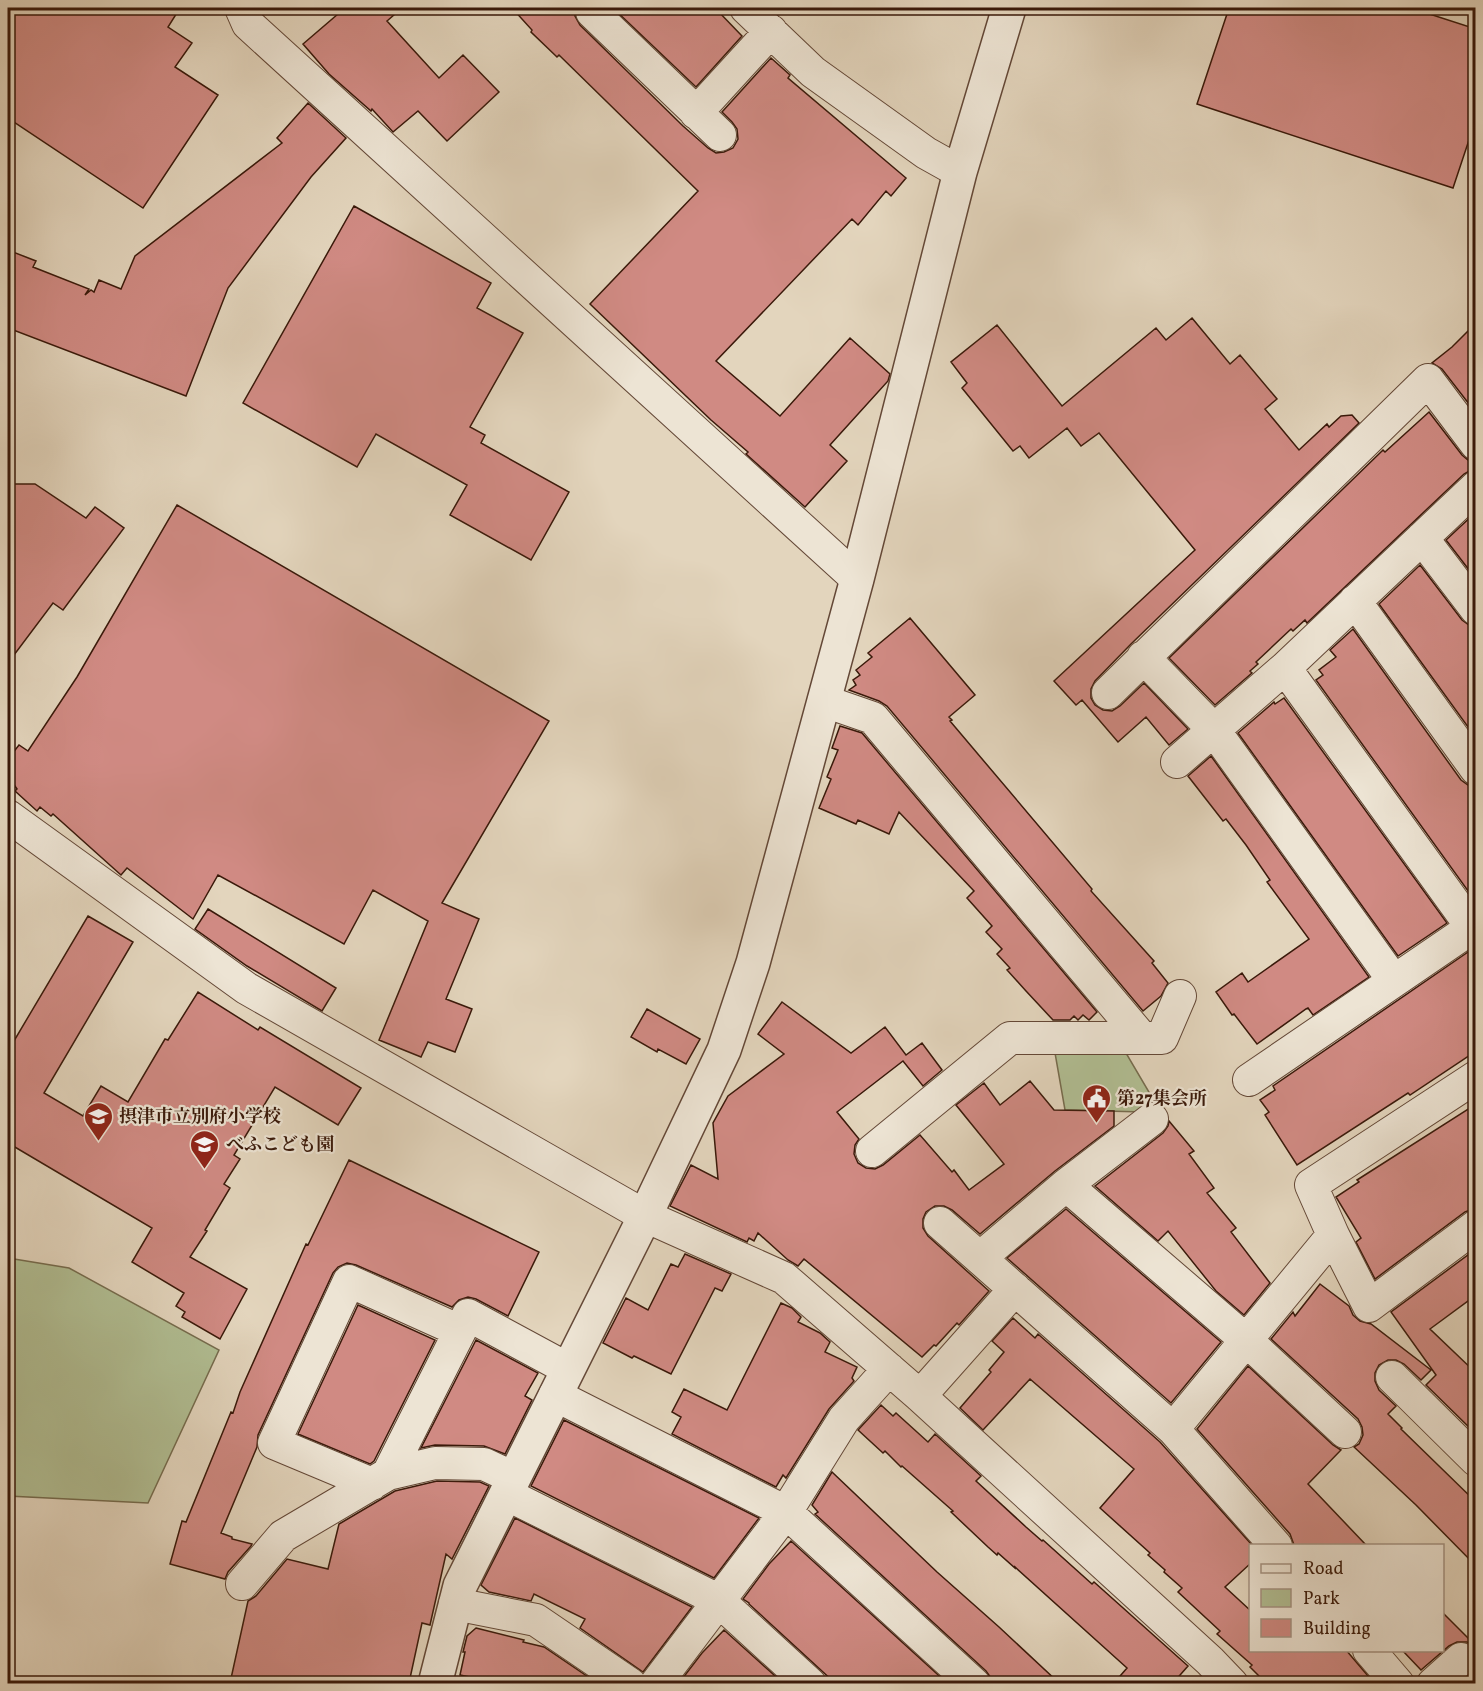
<svg xmlns="http://www.w3.org/2000/svg" width="1483" height="1691" viewBox="0 0 1483 1691" font-family="Vollkorn,'Noto Serif JP',serif">
<style>
.green{fill:#b1be93;stroke:#766c4e;stroke-width:1.5}
.building{fill:#d08a83;stroke:#3a190a;stroke-width:1.5}
.lines{fill:none;stroke-linecap:round;stroke-linejoin:round}
.minor-casing{stroke:#644837;stroke-width:34}
.tertiary-casing{stroke:#644837;stroke-width:36}
.minor{stroke:#ede4d4;stroke-width:32}
.tertiary{stroke:#ede4d4;stroke-width:33}
.labels{text-anchor:middle;stroke-width:4.5;stroke-linejoin:round;paint-order:stroke}
.poi-label{font-size:18px;font-weight:bold;fill:#3a190a;stroke:#ede4d4;text-anchor:start}
</style>
<rect width="100%" height="100%" fill="#e3d5bd"/>
<filter id="stains"><feTurbulence type="fractalNoise" baseFrequency=".00333" numOctaves="4"/><feColorMatrix values="0 0 0 0 .2 0 0 0 0 .09 0 0 0 0 .02 0 0 0 .5 -.17"/></filter>
<radialGradient id="worn" r=".72"><stop offset=".6" stop-color="#630" stop-opacity="0"/><stop offset="1" stop-color="#630" stop-opacity=".3"/></radialGradient>
<!-- green -->
<path class="green" d="M1055,1053H1126L1156,1104L1144,1112L1065,1110Z
M8,1258L69,1268L219,1350L148,1503L8,1496Z"/>
<!-- building -->
<path class="building" d="M8,8H180L168,27L192,43L175,67L218,95L143,208L8,118Z
M345,8H402L387,21L439,78L463,55L499,92L447,141L418,111L393,132L372,109L371,111L329,74L303,44Z
M512,8H575V16L580,25L683,126L708,148L716,153L724,152L733,148L738,139L737,129L732,122L722,112L771,58L790,75L788,78L906,178L891,196L886,191L858,225L852,219L716,361L780,416L850,338L890,374L888,381L830,445L847,461L805,507L746,454L748,452L711,420L590,304L698,191L559,55L557,57L531,32L532,30Z
M613,8H715L742,36L696,87Z
M1229,8H1411L1476,29V119L1453,188L1197,104Z
M308,103L346,138L311,177L228,288L186,396L8,328V250L36,261L33,267L89,289L85,295L91,290L94,292L99,280L121,289L135,256L282,143L277,138Z
M354,206L491,283L477,308L523,333L470,427L485,435L481,443L569,492L531,560L450,515L467,485L376,434L357,467L243,403Z
M1192,318L1230,364L1240,355L1277,399L1265,409L1299,450L1327,424L1329,427L1341,416L1352,415L1359,423L1131,644L1095,681L1091,689V698L1095,705L1103,710L1112,711L1120,706L1144,683L1188,729L1169,745L1146,717L1118,742L1082,700L1076,705L1054,681L1195,550L1099,433L1081,446L1067,428L1029,458L1020,446L1013,451L962,388L967,383L951,362L997,325L1062,406L1156,328L1166,340Z
M1476,323V413L1442,369L1432,363L1452,347Z
M1429,412L1462,455L1468,460L1476,462V470H1471L1464,474L1307,623L1305,620L1293,631L1291,629L1256,662L1258,664L1250,671L1252,673L1215,705L1169,658L1383,450L1385,452Z
M8,484H35L86,518L95,507L124,528L63,610L53,603L8,663Z
M177,505L549,721L442,903L479,919L446,999L472,1009L455,1052L428,1042L421,1057L379,1040L428,921L373,890L344,944L218,875L193,919L127,868L121,875L53,814L51,816L40,807L37,811L15,791L17,789L8,776V759L19,745L28,751L77,677Z
M1476,512V579L1446,540Z
M1420,565L1462,620L1469,625L1476,627V738L1379,604Z
M910,618L975,695L949,717L952,720L950,721L1092,889L1091,891L1154,961L1152,963L1168,983L1161,996L1143,1011L887,706L879,701L849,690L856,685L853,680L860,675L856,670L872,657L868,653Z
M1353,629L1461,780L1468,785L1476,787V902L1316,680L1323,675L1319,670L1336,657L1330,650Z
M1284,698L1447,923L1398,956L1238,733L1274,702L1275,704Z
M840,726L862,733L1097,1012L1089,1020L1083,1015L1078,1020L1074,1016L1070,1020H1053L1026,991L1007,970L1010,968L997,954L1002,949L986,932L992,926L967,898L974,891L899,812L889,834L858,820L856,824L819,808L831,779L827,777L838,750L832,748Z
M1211,756L1369,977L1313,1015L1308,1008L1306,1009L1257,1044L1234,1014L1232,1015L1216,992L1242,973L1248,982L1309,939L1267,882L1270,880L1246,845L1226,819L1223,821L1188,776Z
M208,909L336,988L322,1011L247,966L195,929Z
M88,916L133,942L44,1093L83,1116L101,1086L128,1102L165,1039L168,1040L198,992L258,1030L260,1027L361,1088L338,1125L275,1087L234,1155L240,1159L224,1184L230,1188L205,1230L207,1231L190,1257L247,1289L220,1339L182,1317L185,1312L176,1306L184,1293L132,1262L152,1228L8,1143V1051Z
M1471,950L1476,951V1051L1410,1095L1408,1093L1297,1165L1265,1115L1269,1112L1260,1100L1275,1090L1273,1086Z
M782,1002L851,1053L885,1027L906,1055L922,1043L942,1070L923,1086L903,1061L837,1112L859,1139L855,1145L854,1154L858,1163L866,1168L875,1169L883,1165L920,1135L952,1172L954,1170L969,1190L1004,1164L956,1105L984,1083L1000,1105L1030,1081L1054,1110L1114,1111V1126L1055,1171L980,1234L952,1210L944,1206H935L926,1212L923,1219V1228L928,1236L989,1291L959,1325L957,1323L936,1346L934,1345L922,1357L804,1259L798,1266L788,1260L758,1233L754,1241L749,1238L747,1242L670,1206L691,1165L718,1179L713,1123L728,1096L784,1054L758,1034Z
M647,1009L700,1039L686,1064L658,1049L657,1052L631,1037Z
M1476,1104V1208L1465,1212L1375,1279L1356,1242L1361,1238L1336,1197L1359,1182L1357,1180Z
M1169,1121L1194,1151L1189,1154L1214,1188L1207,1193L1236,1228L1231,1232L1270,1283L1244,1315L1216,1291L1168,1231L1158,1241L1095,1186L1163,1133L1168,1126Z
M349,1160L539,1252L508,1316L476,1299L468,1297L459,1300L452,1307L356,1265L347,1263L338,1267L333,1273L258,1435L257,1447L221,1533L232,1537V1539L252,1544L251,1546L228,1572L225,1579L170,1564L182,1521L186,1522L231,1412L233,1413L240,1392L306,1244L308,1245Z
M1066,1209L1221,1342L1171,1403L1007,1258Z
M1476,1249V1295L1430,1329L1476,1373V1434L1426,1385L1436,1375L1391,1312Z
M685,1254L731,1274L722,1291L715,1288L671,1374L634,1356L632,1358L603,1343L626,1298L648,1310L671,1264L678,1267Z
M1320,1284L1349,1306L1353,1315L1360,1321L1371,1324L1431,1370L1421,1380L1404,1364L1396,1360H1388L1379,1365L1375,1373V1381L1379,1390L1396,1406L1388,1414L1402,1428L1401,1429L1476,1502V1566L1416,1505L1354,1447L1359,1444L1363,1435L1362,1427L1358,1419L1271,1339L1293,1312L1295,1316Z
M781,1303L792,1308L801,1317L798,1322L820,1333L830,1342L825,1352L857,1367L852,1378L854,1381L829,1409L786,1478L783,1475L776,1487L672,1434L681,1417L672,1412L684,1389L727,1410Z
M358,1305L435,1340L374,1461L370,1464L298,1434Z
M1013,1318L1035,1338L1038,1334L1160,1442L1252,1545L1251,1563L1225,1587L1251,1611V1650H1346L1374,1683H1266L1250,1667L1252,1665L1217,1634L1220,1631L1178,1592L1182,1588L1164,1572L1165,1570L1148,1555L1150,1553L1100,1508L1134,1469L1030,1379L983,1430L960,1408L991,1372L989,1370L1004,1352L992,1341Z
M476,1340L538,1373L525,1396L532,1400L505,1454L484,1446L435,1445L421,1448Z
M1248,1366L1333,1445L1341,1450L1308,1484L1366,1545H1294L1290,1534L1197,1429Z
M881,1405L893,1416L896,1413L928,1442L935,1434L981,1476L976,1481L1026,1527L1042,1541L1043,1540L1092,1584L1094,1582L1188,1666L1173,1683H1114L1127,1668L1015,1567V1568L998,1553L997,1555L988,1547L951,1512L953,1511L902,1466L901,1467L885,1451L883,1453L858,1430Z
M564,1420L759,1518L714,1578L531,1486Z
M832,1472L937,1572L999,1627L1059,1683H991V1678L986,1671L815,1514L818,1512L812,1505Z
M437,1481L480,1482L489,1486L452,1559L446,1554L430,1625L422,1623L409,1683H230L248,1601L256,1596L287,1559L328,1569L339,1524L395,1491Z
M515,1518L692,1607L643,1672L580,1628L585,1619L534,1594L531,1601L489,1592L481,1585Z
M791,1541L947,1683H835L749,1604V1603L743,1599L769,1564Z
M1443,1613L1476,1646V1649L1467,1642H1457L1449,1646L1421,1670L1402,1650H1443Z
M476,1628L524,1640L523,1642L544,1647L597,1683H473L475,1678L460,1675L465,1652H463L467,1636Z
M724,1630L783,1683H679L702,1653Z"/>
<g class="lines">
<defs>
<path id="minor" d="M241,8L248,24L857,579
M746,8L813,72L926,153L960,172
M592,12L720,135
M696,113L771,31
M1422,538L1476,609
M1355,601L1476,769
M1143,657L1214,730L1394,981
M1285,668L1476,933
M1108,693L1428,380L1476,444
M824,701L873,718L1142,1038
M1177,762L1285,668L1476,487
M8,816L246,988L645,1216L784,1278L920,1396L1210,1661L1232,1684
M1476,1077L1311,1185L1333,1235L1369,1306L1476,1226
M1249,1080L1476,925
M872,1151L1010,1038H1162L1180,996
M1066,1185L1246,1340L1345,1432
M940,1223L1173,1429L1276,1546
M980,1258L1066,1185L1152,1119
M1392,1377L1476,1460
M555,1395L786,1512L974,1684
M920,1396L1015,1289
M1173,1429L1333,1235
M388,1474L468,1315L568,1369
M372,1484L274,1443L349,1281L460,1331
M506,1494L718,1600L810,1684
M242,1584L283,1536L388,1474L435,1463L484,1464L514,1478
M455,1604L536,1620L630,1684
M1369,1650L1398,1684
M656,1684L786,1512L844,1419L889,1369
M1433,1684L1461,1659"/>
<path id="tertiary" d="M435,1684L460,1586L645,1216L724,1050L753,963L857,579L960,172L1009,8"/>
</defs>
<!-- minor casing -->
<use href="#minor" class="minor-casing"/>
<!-- tertiary casing -->
<use href="#tertiary" class="tertiary-casing"/>
<!-- minor -->
<use href="#minor" class="minor"/>
<!-- tertiary -->
<use href="#tertiary" class="tertiary"/>
</g>
<!-- icons -->
<defs>
<symbol id="civic-pin" viewBox="-11 -11 22 30"><path d="M0 17L-7.5 6A9.5 9.5 0 1 1 7.5 6Z" fill="#8f2418" stroke="#ede4d4"/><path d="M-.6-6.5H3V-4.5H.6V-3L4-1V1h2V6H-6V1h2V-1L-.6-3ZM-1.2 2.5V6h2.4V2.5Z" fill="#fff"/></symbol>
<symbol id="school-pin" viewBox="-11 -11 22 30"><path d="M0 17L-7.5 6A9.5 9.5 0 1 1 7.5 6Z" fill="#8f2418" stroke="#ede4d4"/><path d="M0-5L7-2L0 1L-7-2ZM-4 1L0 2.5L4 1V4Q0 6-4 4Z" fill="#fff"/></symbol>
</defs>
<g fill-rule="evenodd">
<use href="#civic-pin" x="1080" y="1082" width="33" height="45"/>
<use href="#school-pin" x="82" y="1100" width="33" height="45"/>
<use href="#school-pin" x="188" y="1128" width="33" height="45"/>
</g>
<g class="labels">
<!-- poi labels -->
<g class="poi-label">
<text x="1117" y="1104">第27集会所</text>
<text x="119" y="1122">摂津市立別府小学校</text>
<text x="226" y="1150">べふこども園</text>
</g>
</g>
<!-- margin -->
<rect width="1483" height="1691" fill="none" stroke="#e3d5bd" stroke-width="30"/>
<rect x="9" y="9" width="1465" height="1673" fill="none" stroke="#3a190a" stroke-width="3"/>
<rect x="15" y="15" width="1453" height="1661" fill="none" stroke="#3a190a" stroke-width="1.5"/>
<!-- legend -->
<rect x="1249" y="1544" width="195" height="108" fill="#ede4d4" stroke="#a59383" stroke-width="1.5"/>
<rect x="1261" y="1564" width="30" height="9" fill="#ede4d4" stroke="#a59383" stroke-width="1.5"/>
<text x="1303" y="1574" font-size="18" fill="#3a190a">Road</text>
<rect x="1261" y="1589" width="30" height="18" fill="#b1be93" stroke="#a59383" stroke-width="1.5"/>
<text x="1303" y="1604" font-size="18" fill="#3a190a">Park</text>
<rect x="1261" y="1619" width="30" height="18" fill="#d08a83" stroke="#a59383" stroke-width="1.5"/>
<text x="1303" y="1634" font-size="18" fill="#3a190a">Building</text>
<rect width="100%" height="100%" filter="url(#stains)"/>
<rect width="100%" height="100%" fill="url(#worn)"/>
</svg>
